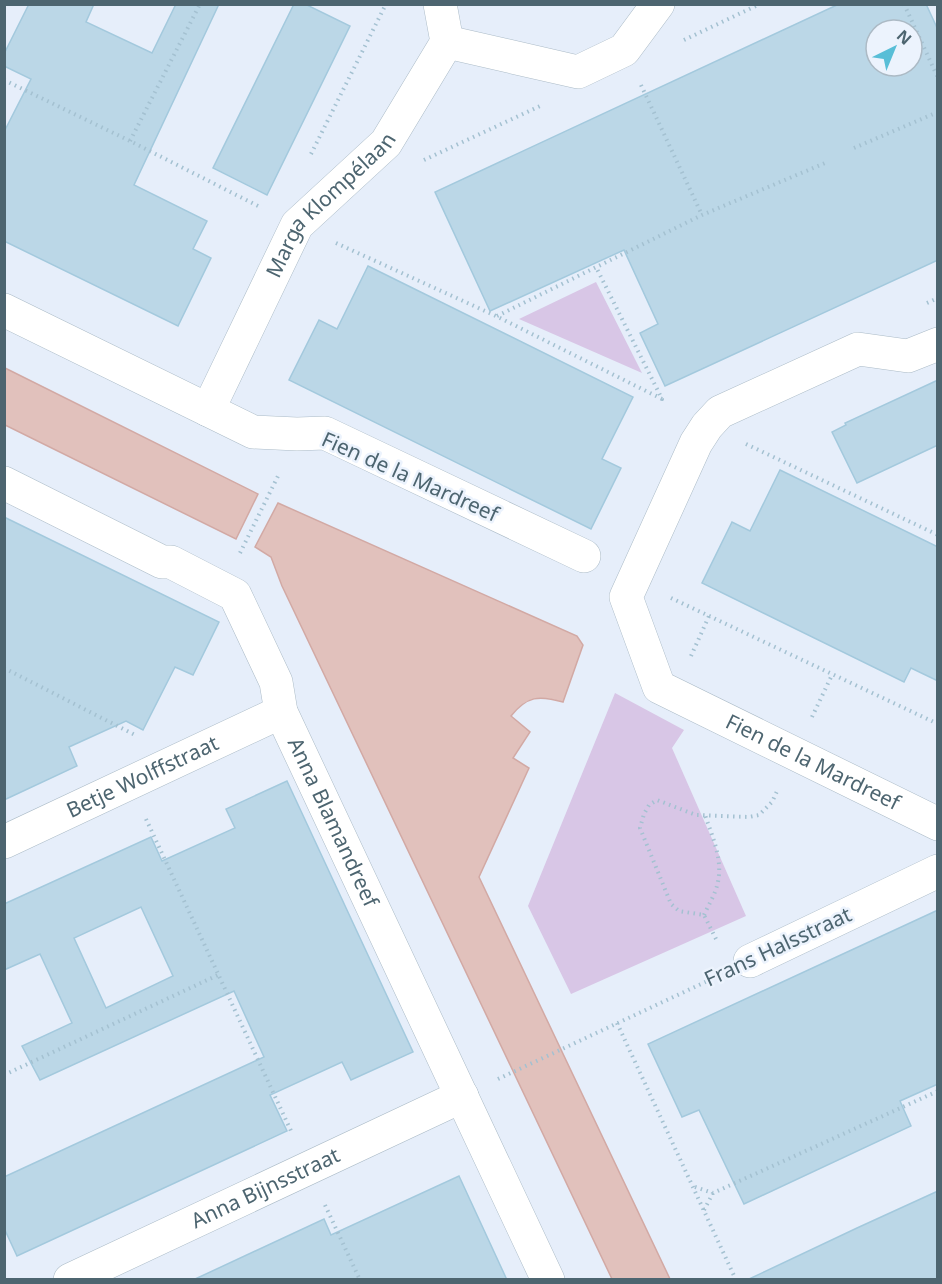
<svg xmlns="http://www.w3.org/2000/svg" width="942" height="1284" viewBox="0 0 942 1284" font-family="'Noto Sans',sans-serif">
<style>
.green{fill:#d8c6e6}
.water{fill:#e1c1bc;stroke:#d2a9a4;stroke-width:1.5}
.building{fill:#bbd7e7;stroke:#a3c9dd;stroke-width:1.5;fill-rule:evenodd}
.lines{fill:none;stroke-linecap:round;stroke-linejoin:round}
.minor-casing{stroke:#abbbc7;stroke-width:34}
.path{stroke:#a4c1d1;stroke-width:4;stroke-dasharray:1.5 4.5;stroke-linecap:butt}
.minor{stroke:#fff;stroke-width:33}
.labels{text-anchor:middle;stroke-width:5;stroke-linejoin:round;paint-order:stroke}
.street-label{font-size:21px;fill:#4d6570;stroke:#ecf3fd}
</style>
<rect width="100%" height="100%" fill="#e6eefa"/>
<!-- green -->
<path class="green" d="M596,282L642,373L519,319Z
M615,693L684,730L672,748L746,916L571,994L528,906Z"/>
<!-- water -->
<path class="water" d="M5,368L258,494L236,539L5,425Z
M278,503L577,636L583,645L563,702C539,695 527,696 511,716L530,732L513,758L529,768L479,877L670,1279H612L282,586L271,557L255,547Z"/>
<!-- building -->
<path class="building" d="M29,4H94L86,22L152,53L176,4H219L134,185L207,221L193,249L211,258L178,326L4,241V132L31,79L4,66V54Z
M294,4H305L350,26L267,195L213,168Z
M839,4H926L938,30V260L665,386L640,333L658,324L624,250L490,311L435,192ZM876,30H912V66H876Z
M368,266L633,397L602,459L621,468L591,529L289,380L319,320L337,329Z
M938,380V445L857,483L832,432L846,425L845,423Z
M780,470L938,547V681L911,668L904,682L702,583L732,522L750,531Z
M4,517L219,622L193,675L175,667L143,730L126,721L69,747L77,766L4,800Z
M287,781L413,1052L351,1080L342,1062L270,1095L287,1131L17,1256L4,1228V1177L264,1057L234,991L40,1080L22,1046L72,1023L40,954L4,970V904L151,837L162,861L235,828L226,809ZM141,907L173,976L106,1008L74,938Z
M938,910V1084L900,1101L911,1126L744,1204L699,1110L682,1117L648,1044Z
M459,1176L507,1280H193L324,1219L331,1235Z
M938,1191V1280H747L857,1228Z"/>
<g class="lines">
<defs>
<g id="minor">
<path d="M447,42L578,72L624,50L658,4"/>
<path d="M4,310L253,432L297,434L325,433L584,556"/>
<path id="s1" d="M938,344L908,356L858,349L720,412L707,426L696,443L626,597L659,687L938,824"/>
<path id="s2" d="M208,410L297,225L386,143L447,42L440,4"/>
<path id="s3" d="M4,483L162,562H171L235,595L276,682L281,712L548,1280"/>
<path id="s4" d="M4,842L281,712"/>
<path d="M750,961L938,871"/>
<path id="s5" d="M70,1280L462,1096"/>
</g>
</defs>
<!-- minor casing -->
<use href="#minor" class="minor-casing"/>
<!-- path -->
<path class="path" d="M904,4L938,78
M684,40L760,4
M4,80L130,141L262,208
M641,85L702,215
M130,141L200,4
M854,148L938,112
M311,154L386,4
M424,160L540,106
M336,243L496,316L662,399L596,267
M927,303L938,298
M497,316L702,215L825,163
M746,444L938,535
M240,553L279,474
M671,598L938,724
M691,656L709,616
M4,668L135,735
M812,717L832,675
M146,819L292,1133
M704,915C708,906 713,898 716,889C725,863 713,839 705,815
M716,939L704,915L679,911L671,904L640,828L644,814L649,805L657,800L696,815L749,817L759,815L772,802L778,789
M617,1023L736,1280
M4,1075L218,975
M498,1079L714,978
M695,1187L713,1193L938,1091
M325,1205L360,1280
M704,1210L713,1193"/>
<!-- minor -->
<use href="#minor" class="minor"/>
</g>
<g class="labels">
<!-- street labels -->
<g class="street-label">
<text dy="7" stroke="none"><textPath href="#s2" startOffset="242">Marga Klompélaan</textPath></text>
<text transform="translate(410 477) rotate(24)" y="7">Fien de la Mardreef</text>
<text dy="7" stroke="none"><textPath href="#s1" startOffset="710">Fien de la Mardreef</textPath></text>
<text dy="7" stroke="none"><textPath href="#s4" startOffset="153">Betje Wolffstraat</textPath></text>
<text dy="7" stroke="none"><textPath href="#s3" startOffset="506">Anna Blamandreef</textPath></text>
<text transform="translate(778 947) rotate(-25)" y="7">Frans Halsstraat</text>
<text dy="7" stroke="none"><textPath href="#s5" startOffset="216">Anna Bijnsstraat</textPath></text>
</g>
</g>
<!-- border -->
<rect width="942" height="1284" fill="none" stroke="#4d6570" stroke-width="12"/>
<!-- north arrow -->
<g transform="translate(894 48) rotate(43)"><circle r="28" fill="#ecf3fd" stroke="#acbac5" stroke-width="1.5"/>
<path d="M0-4.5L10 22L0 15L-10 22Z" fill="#58bed7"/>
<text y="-9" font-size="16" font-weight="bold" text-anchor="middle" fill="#4d6570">N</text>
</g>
</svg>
